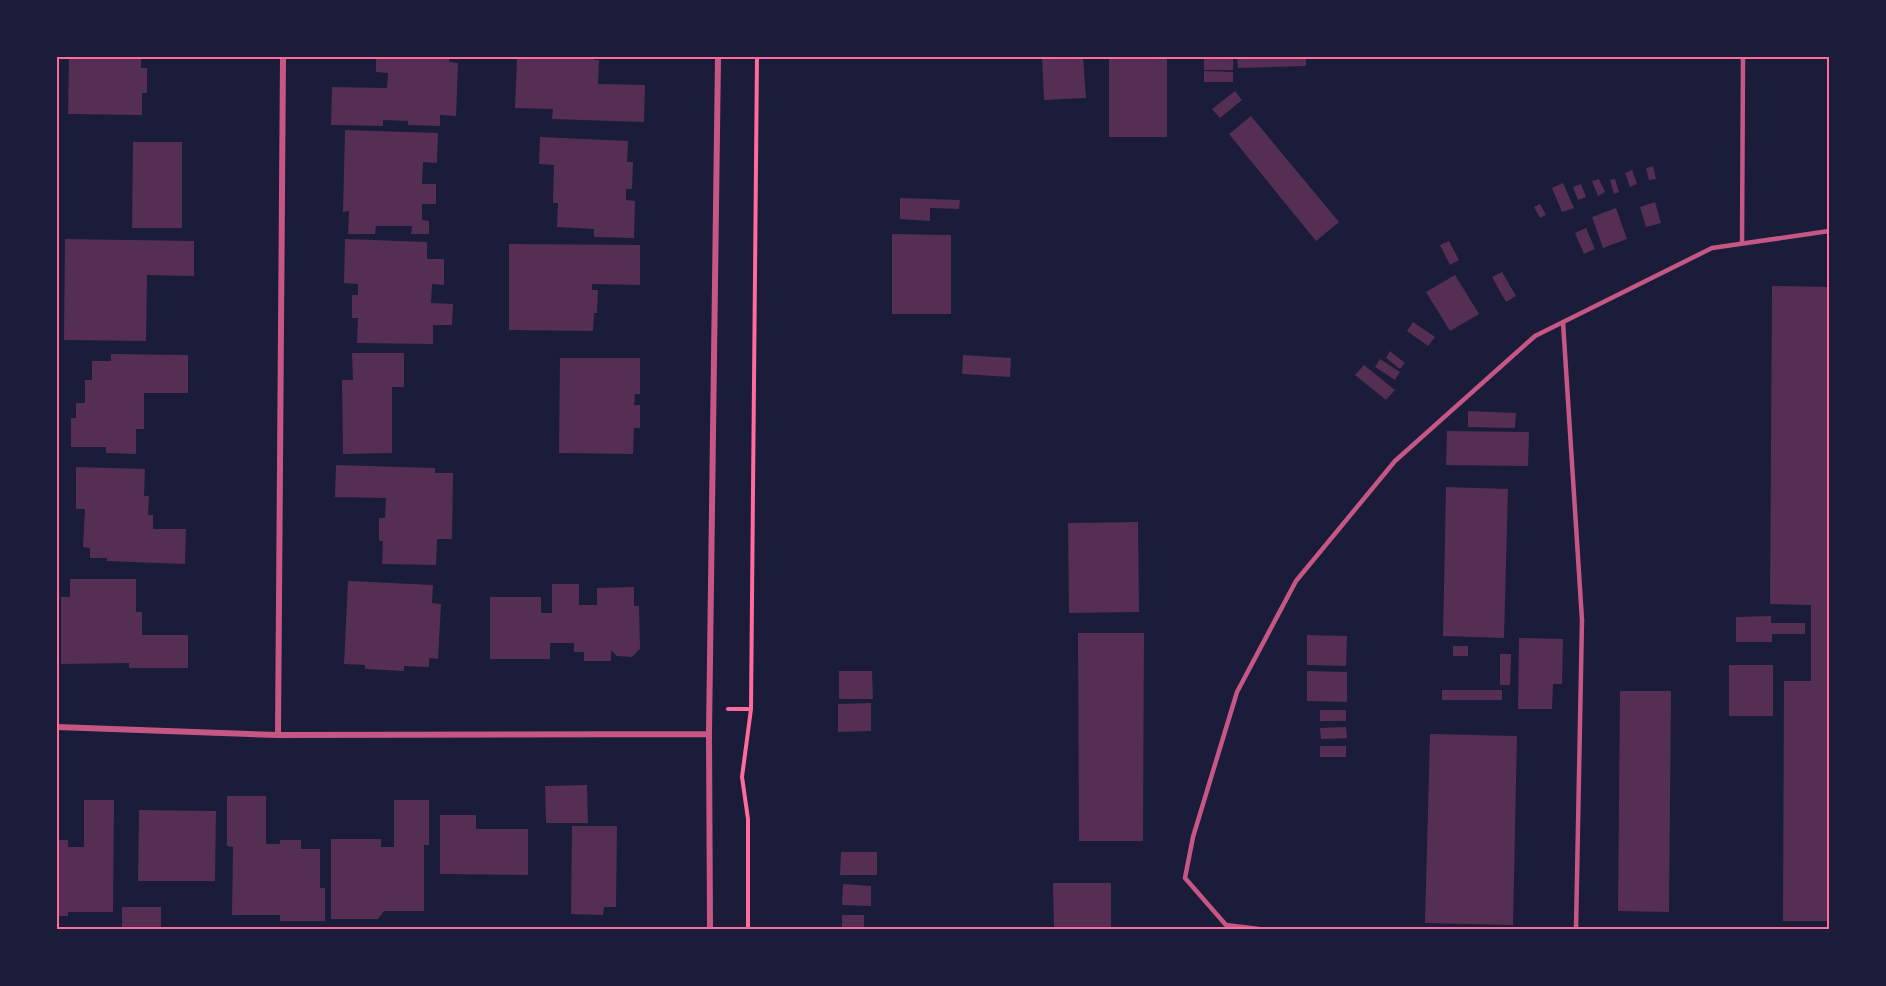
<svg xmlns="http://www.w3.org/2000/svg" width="1886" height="986" viewBox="0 0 1886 986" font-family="'Golos Text',sans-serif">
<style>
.building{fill:#542f53}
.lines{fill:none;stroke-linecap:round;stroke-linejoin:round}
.path{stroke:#ff6b9d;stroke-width:4}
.service{stroke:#c65784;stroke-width:4.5}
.minor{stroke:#c65784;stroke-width:6}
.neatline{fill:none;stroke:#ff6b9d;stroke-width:2}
</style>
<rect width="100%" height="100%" fill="#1b1b3a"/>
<!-- building -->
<path class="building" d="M69,57H141V68H147V93H142V115L68,114Z
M376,57H450L449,62L458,63L456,116L440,115V126L408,125V121L383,120V126L331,125L332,87L387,88L388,73L376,72Z
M517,57H594V60H599L598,84L645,85L644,122L552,119L553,109L515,108Z
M1042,57H1083L1086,98L1044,100Z
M1109,57H1167V137H1109Z
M1237,57H1306V66L1238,68Z
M1204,59H1233V70H1204Z
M1204,71L1233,72V82H1204Z
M1235,91L1242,100L1220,118L1212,109Z
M1251,116L1339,222L1316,241L1229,134Z
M345,130L438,133L437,163L423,162L422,184H436V204H422V220L429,221V234H411L412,226H376L375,234H348L349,211L343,212Z
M540,137L628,141L627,162H633L632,189H626V200L635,201L634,238L594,237V229L557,227L558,203H553L554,165L539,164Z
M133,142H182V228H132Z
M1653,166L1656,179L1649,180L1646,168Z
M1632,170L1637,184L1630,187L1625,173Z
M1599,179L1605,192L1598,196L1592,181Z
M1615,179L1619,192L1614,194L1610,180Z
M1563,183L1574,208L1562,212L1552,188Z
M1581,184L1586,197L1578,200L1573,187Z
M900,198L960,200L959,209L930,208V221L900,219Z
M1655,202L1661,223L1646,227L1640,207Z
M1540,204L1546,215L1540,218L1534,207Z
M1616,208L1627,239L1603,248L1592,217Z
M1586,228L1595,249L1584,254L1575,233Z
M892,234L951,235V314H892Z
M65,239L194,241V276L147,275L146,341L64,340Z
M345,239L427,242V259H444V285L432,284L431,303L453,304L452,325H433V344L357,343L358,318H352V295H358V284L344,283Z
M1449,241L1459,260L1450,265L1440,245Z
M509,244L640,245V285L592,284V290H598L597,313H594L593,331L509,330Z
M1502,272L1516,296L1506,302L1492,277Z
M1455,275L1479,314L1450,331L1426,292Z
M1772,286L1829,287V921H1783L1784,681H1811V605L1770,604Z
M1413,322L1435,337L1428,346L1407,331Z
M1390,351L1405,363L1400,369L1386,358Z
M352,353H404V387H392V453L343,454L342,380H353Z
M111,354L188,355V393H144V429H136V454L106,453V447H71V418H76V403H85V380H92V361H111Z
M963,355L1011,358L1010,377L962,374Z
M560,358H640V394H635L634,405H640V428H634L633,454L559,453Z
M1380,359L1400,372L1395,380L1375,367Z
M1364,365L1395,390L1386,400L1355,375Z
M1468,411L1516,413L1515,428L1468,427Z
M1447,431L1529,432L1528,466L1446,465Z
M336,465L435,468V473H453L452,539H437L436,565L382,564L383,541H379V518H385L386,498L335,497Z
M76,467L145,469L144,496H149L148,515H153V529H186L185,564L107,561V558H90V548L83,547L85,509H76Z
M1446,487L1508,489L1504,638L1443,636Z
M1138,522L1139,612L1069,613L1068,523Z
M70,579H136V612H142V635H188V668H129V663L61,664V597H70Z
M348,581L433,585L432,603L441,604L438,659L429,658V667L404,666V671L365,669V665L344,664Z
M552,584H579V605H597V588L634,587V606H639L640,649L632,657L617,656L611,650V661H584V652H574V643H550V659H490V597H541V613H552Z
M1771,616V623H1805V634H1772V642H1736V617Z
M1078,633H1144L1143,841H1079Z
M1307,635L1347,636L1346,666L1307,665Z
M1519,638L1563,639L1562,684H1553L1552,709H1518Z
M1453,646H1468V656H1453Z
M1500,654H1511L1510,685H1500Z
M1729,665H1773V716H1729Z
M839,671H872L873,699H839Z
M1307,671L1347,672V702L1307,701Z
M1442,690H1502V700H1442Z
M1620,691H1671L1669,912L1618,911Z
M871,703V731L838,732V704Z
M1320,710H1346V721H1320Z
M1346,727L1347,738L1321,739L1320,728Z
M1430,734L1517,736L1513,925L1425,923Z
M1320,746H1346V757H1320Z
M587,785L588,823H546L545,786Z
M227,796H266V844H280V840H301V849H320V888H325V921H280V915H232L233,847L227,846Z
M84,800H114L113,912H68V916H57V840H68V847H84Z
M394,800H429V845H424V911H384L378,919H331V839H381V847H394Z
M139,810L216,811L215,881H138Z
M440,815H476V829H528V875L440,874Z
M572,826H617L616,907H604L603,915L571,914Z
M841,852H877V875H840Z
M1053,883H1111V929H1054Z
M843,884L871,886V906L842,905Z
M122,907H161V929H122Z
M842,915H864V929H842Z"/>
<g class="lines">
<!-- path -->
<path class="path" d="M728,709H751
M748,929V819L742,777L751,709L757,57"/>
<!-- service -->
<path class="service" d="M1742,243L1743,57
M1563,322L1582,620L1576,929
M1259,929L1226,925L1185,878L1193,837L1237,692L1296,581L1395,461L1535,336L1712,248L1829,231"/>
<!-- minor -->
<path class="minor" d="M57,727L278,735L709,734
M278,735L283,57
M710,929L709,734L718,57"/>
</g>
<!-- border -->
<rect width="1886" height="986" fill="none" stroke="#1b1b3a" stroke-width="117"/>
<rect x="58" y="58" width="1770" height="870" class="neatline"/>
</svg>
